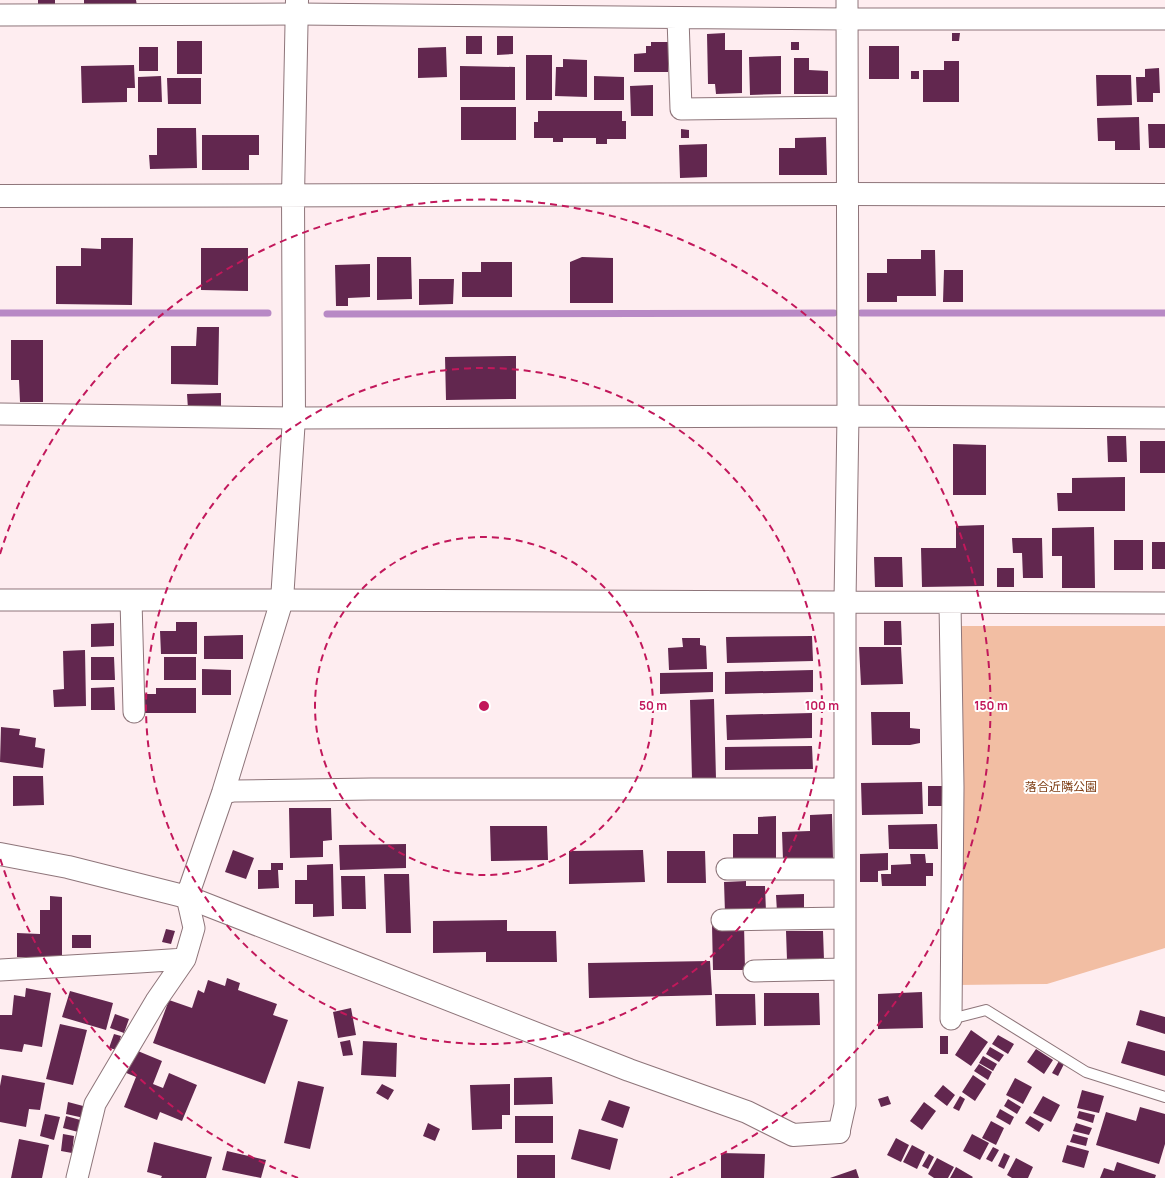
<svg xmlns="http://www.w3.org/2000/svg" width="1165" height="1178" viewBox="0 0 1165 1178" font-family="Manrope,'Noto Sans JP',sans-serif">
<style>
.green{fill:#f2bea3}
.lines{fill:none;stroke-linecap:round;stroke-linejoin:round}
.stream{stroke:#b889c5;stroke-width:7}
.building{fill:#62274f}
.service-casing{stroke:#8e757a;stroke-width:12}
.minor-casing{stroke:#8e757a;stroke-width:23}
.tertiary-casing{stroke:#8e757a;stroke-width:24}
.service{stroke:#fff;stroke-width:10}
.minor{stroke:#fff;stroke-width:21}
.tertiary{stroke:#fff;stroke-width:22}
.ring{fill:none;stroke:#c2185b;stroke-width:2;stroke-dasharray:7 5}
.labels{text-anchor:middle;stroke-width:4;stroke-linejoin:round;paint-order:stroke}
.park-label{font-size:12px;fill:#7e3d13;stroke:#fff}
.centre{fill:#c2185b;stroke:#fff;stroke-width:2}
.ring-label{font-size:12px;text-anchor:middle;font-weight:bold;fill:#c2185b;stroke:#fff;stroke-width:4;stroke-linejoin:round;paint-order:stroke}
</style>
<rect width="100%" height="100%" fill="#feedf0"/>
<!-- green -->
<path class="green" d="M957,626H1165V948L1047,984L958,985Z"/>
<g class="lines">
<!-- stream -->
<path class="stream" d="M0,313H268
M861,313H1165
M327,314L834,313"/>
</g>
<!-- building -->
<path class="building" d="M38,0H55V9H38Z
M84,0H136L137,6H84Z
M725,33V50H742V93L716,94L715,84H708L707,34Z
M952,33H960L959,41H952Z
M466,36H482V54H466Z
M497,36H513V54L497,55Z
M177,41H202V74H177Z
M651,42H669L668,72H634V54L646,53V46H651Z
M791,42H799V50H791Z
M869,46H899V79H869Z
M139,47H158V71H139Z
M446,47L447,77L418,78V48Z
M526,55H552V100H526Z
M781,56V94L750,95L749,57Z
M794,58H809V70L828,71V94H794Z
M563,59L587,60V97L555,96L556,67H563Z
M944,61H959V102H923V70H944Z
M134,65L135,88H127V102L82,103L81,66Z
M460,66L515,67V100H460Z
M1159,68L1160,93H1153V102H1137L1136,77H1145V69Z
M911,71H919V79H911Z
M1096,75H1131L1132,105L1097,106Z
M161,76L162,102H138V77Z
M594,76L624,77V100H594Z
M167,78H201V104H168Z
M653,85V116H631L630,86Z
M461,107H516V140H461Z
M538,111H622V121H626V139H607V144H596V138H563V142H553V138H534V122H538Z
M1139,117L1140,150H1115V141H1098L1097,118Z
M1148,124H1165V148H1149Z
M157,128H196L197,168L150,169L149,155H157Z
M681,129L689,130V138H681Z
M202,135H259V155H249V170H202Z
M826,137L827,175H779V148H795V138Z
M707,144V177L680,178L679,145Z
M101,238H133L132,305L56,304V266H81V248L101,249Z
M201,248H248V291L201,290Z
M921,250H935L936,296H897V302H867V273H887V259H921Z
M377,257H411L412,299L377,300Z
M582,257L613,258V303H570V262Z
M481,262H512V297H462V272H481Z
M370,264V297L348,298V306H336L335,265Z
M944,270H963V302H943Z
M419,279H454L453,304L419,305Z
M197,327H219L218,385L171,384V346H196Z
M11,340H43V402H20L19,380H11Z
M516,356V399L446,400L445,357Z
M221,393V408L188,409L187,394Z
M1107,436H1126L1127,462H1108Z
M1140,441H1165V473H1140Z
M953,444L986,445V495H953Z
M1125,477V511H1058L1057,493H1072V478Z
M984,525V586L922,587L921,548H956V526Z
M1094,527L1095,588H1062V556H1052V528Z
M1012,538H1042L1043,578H1023L1022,553H1013Z
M1114,540H1143V570H1114Z
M1152,542H1165V569H1152Z
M874,557H902L903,587H875Z
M997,568H1014V587H997Z
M884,621H901L902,645H884Z
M176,622H197V654H161L160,631H176Z
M114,623V646L91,647V624Z
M243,635V659H204V636Z
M812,636L813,661L727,663L726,637Z
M682,638H700V645L706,646L707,669L669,670L668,648L683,647Z
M859,647H901L903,684L861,685Z
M85,650L86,706L54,707L53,690L64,689L63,651Z
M91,657H114L115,680H91Z
M164,657H196V680H164Z
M202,669L231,670V695H202Z
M813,670V692L725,694V672Z
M713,672V692L660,694V673Z
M114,687L115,710H91V688Z
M156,688H196V713H140V694H156Z
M714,699L716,779H692L690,700Z
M871,712H910V728L920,729V743L910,745H872Z
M812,713V738L727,740L726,715Z
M1,727L20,729L19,735L36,738L35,747L45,749L43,768L0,762Z
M812,746L813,769L725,770V747Z
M13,776H43L44,805L13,806Z
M922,782L923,814L862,815L861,783Z
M928,786H944V806H928Z
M289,808H331L332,840L323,841V857L290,858Z
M832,814L833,859L783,860L782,832L810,831V815Z
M776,816V862L733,863V834H758V817Z
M937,824L938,849H889L888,825Z
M490,826H547L548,860L491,861Z
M406,844V868L340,870L339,845Z
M233,850L254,858L246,879L225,872Z
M643,850L645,882L569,884V851Z
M667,851H705L706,883H667Z
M888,853V870L878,871V882H860V854Z
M910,854H925L926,863H933V876H926V886H882L881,874H891V865L911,864Z
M271,863H283V870H278L279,888L258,889V870H271Z
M333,864L334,916L313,917V904H295V880H307V865Z
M384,874H409L411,933H386Z
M341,876H365L366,909H342Z
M746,881V886H765L766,912L725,913L724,882Z
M804,894V912H777L776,895Z
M50,896L62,897V957H17V933L40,934V910H50Z
M507,920V931H556L557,962H486V952L433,953V921Z
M744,924L745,970H713L712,925Z
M166,929L175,931L171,944L162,942Z
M786,931H823L824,960H787Z
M72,935H91V948H72Z
M710,961L712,995L589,998L588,963Z
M227,978L240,983L238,990L277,1004L273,1015L288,1020L265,1084L153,1043L169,1000L192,1008L198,990L204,993L208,980L225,986Z
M26,988L51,993L42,1047L24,1044L22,1052L0,1049V1015H12L14,995L25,997Z
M70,991L113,1003L106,1030L62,1017Z
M922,992L923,1028L878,1029V994Z
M764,993H819L820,1025L764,1026Z
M715,994H755L756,1025L716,1026Z
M351,1008L356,1035L338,1038L333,1012Z
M1140,1010L1165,1017V1034L1136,1025Z
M115,1014L129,1019L124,1033L110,1028Z
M60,1024L87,1030L73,1085L46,1079Z
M971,1030L988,1042L971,1066L955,1055Z
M114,1034L121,1036L117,1050L109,1048Z
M998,1035L1014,1044L1008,1054L992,1044Z
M940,1036H948V1054H940Z
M350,1040L353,1055L343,1056L340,1042Z
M363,1041L397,1043L396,1077L361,1075Z
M1128,1041L1165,1051V1076L1121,1063Z
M990,1047L1004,1055L999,1062L986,1054Z
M133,1049L162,1061L153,1084L163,1088L169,1073L197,1085L182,1121L160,1112L157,1120L124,1107L136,1077L124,1072Z
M1036,1049L1053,1060L1044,1074L1027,1062Z
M983,1056L997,1064L993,1071L979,1063Z
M1059,1061L1064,1064L1058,1076L1052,1073Z
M979,1064L992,1072L988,1080L974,1071Z
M2,1075L45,1083L40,1110L29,1109L26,1127L0,1122V1086Z
M973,1075L986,1084L975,1101L962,1092Z
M552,1077L553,1104L514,1105V1078Z
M1015,1078L1032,1087L1023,1104L1006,1095Z
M298,1081L324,1087L310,1149L284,1143Z
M382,1084L394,1090L388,1100L376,1093Z
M510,1084V1115H502V1129L472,1130L470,1085Z
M943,1085L955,1095L947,1106L934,1096Z
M1082,1090L1104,1096L1099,1113L1077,1108Z
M888,1096L891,1104L881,1107L878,1099Z
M960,1096L965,1099L959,1111L953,1108Z
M1043,1096L1060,1105L1051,1122L1033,1113Z
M1008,1099L1021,1107L1017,1114L1004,1106Z
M609,1100L630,1107L623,1128L601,1120Z
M68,1102L87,1107L84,1118L66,1114Z
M924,1102L936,1111L922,1130L910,1121Z
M1140,1107L1165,1114V1144L1159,1164L1096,1145L1106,1112L1136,1121Z
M1000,1109L1014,1117L1010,1125L996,1117Z
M1079,1111L1095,1115L1093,1123L1077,1118Z
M45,1114L60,1117L54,1140L40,1136Z
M66,1116L84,1121L82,1133L63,1128Z
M515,1116H553V1143H515Z
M1030,1116L1044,1124L1039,1132L1025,1123Z
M991,1121L1004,1128L996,1145L982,1138Z
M428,1123L440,1129L435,1141L423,1136Z
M1076,1123L1092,1128L1089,1135L1073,1131Z
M579,1129L618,1139L610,1170L571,1159Z
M63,1134L74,1136L72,1153L61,1151Z
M972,1134L989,1143L980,1160L963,1151Z
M1073,1134L1088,1138L1086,1146L1070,1142Z
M896,1138L909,1145L901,1162L887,1155Z
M19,1139L49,1145L42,1178H11Z
M154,1142L212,1157L206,1178H161L162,1176L147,1172Z
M912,1145L925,1152L917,1169L903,1162Z
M1067,1145L1089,1151L1084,1168L1062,1162Z
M993,1147L999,1150L992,1162L986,1159Z
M227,1151L266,1160L261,1178L222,1170Z
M721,1153L765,1154L764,1178H721Z
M1004,1153L1010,1156L1004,1169L998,1166Z
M929,1154L934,1157L928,1169L922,1166Z
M517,1155H555V1178H517Z
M937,1158L954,1167L948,1178H934L928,1174Z
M1016,1158L1033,1167L1028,1178H1012L1007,1175Z
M1117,1162L1156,1175L1155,1178H1100L1104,1168L1114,1171Z
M956,1167L973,1177L972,1178H950Z
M856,1169L859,1178H830Z"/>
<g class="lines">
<defs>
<path id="service" d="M951,1019L986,1010L1086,1072L1165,1097"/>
<path id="minor" d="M0,15L297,14L846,19H1165
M678,18L681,109L846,107
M0,414L294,418L848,416L1165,418
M0,600H282L1165,603
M131,600L134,712
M950,603L953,787L951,1019
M223,793L234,791L371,789H845
M727,869H845
M722,920L845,918
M0,970L139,962L185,959
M754,971L845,969
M839,1132L845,1105V601L848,416L847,0
M77,1178L95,1104L156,1001L185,959L194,928L187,897"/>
<path id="tertiary" d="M0,196L847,194L1165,195
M0,854L68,867L187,897L629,1070L747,1112L793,1135L839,1132
M187,897L223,793L282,600L294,418L293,196L297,0"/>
</defs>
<!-- service casing -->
<use href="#service" class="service-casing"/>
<!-- minor casing -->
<use href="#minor" class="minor-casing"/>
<!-- tertiary casing -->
<use href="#tertiary" class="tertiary-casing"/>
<!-- service -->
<use href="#service" class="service"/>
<!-- minor -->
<use href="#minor" class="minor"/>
<!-- tertiary -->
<use href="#tertiary" class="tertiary"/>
</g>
<!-- distance rings -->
<g class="ring">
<circle cx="484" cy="706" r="169"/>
<circle cx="484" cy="706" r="338"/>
<path d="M298 1178A507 507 0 0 1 0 858M0 554A507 507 0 1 1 670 1178"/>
</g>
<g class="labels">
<!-- park labels -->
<g class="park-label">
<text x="1061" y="791">落合近隣公園</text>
</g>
</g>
<circle cx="484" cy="706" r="6" class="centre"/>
<g class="ring-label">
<text x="653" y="710">50 m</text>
<text x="822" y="710">100 m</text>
<text x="991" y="710">150 m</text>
</g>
</svg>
